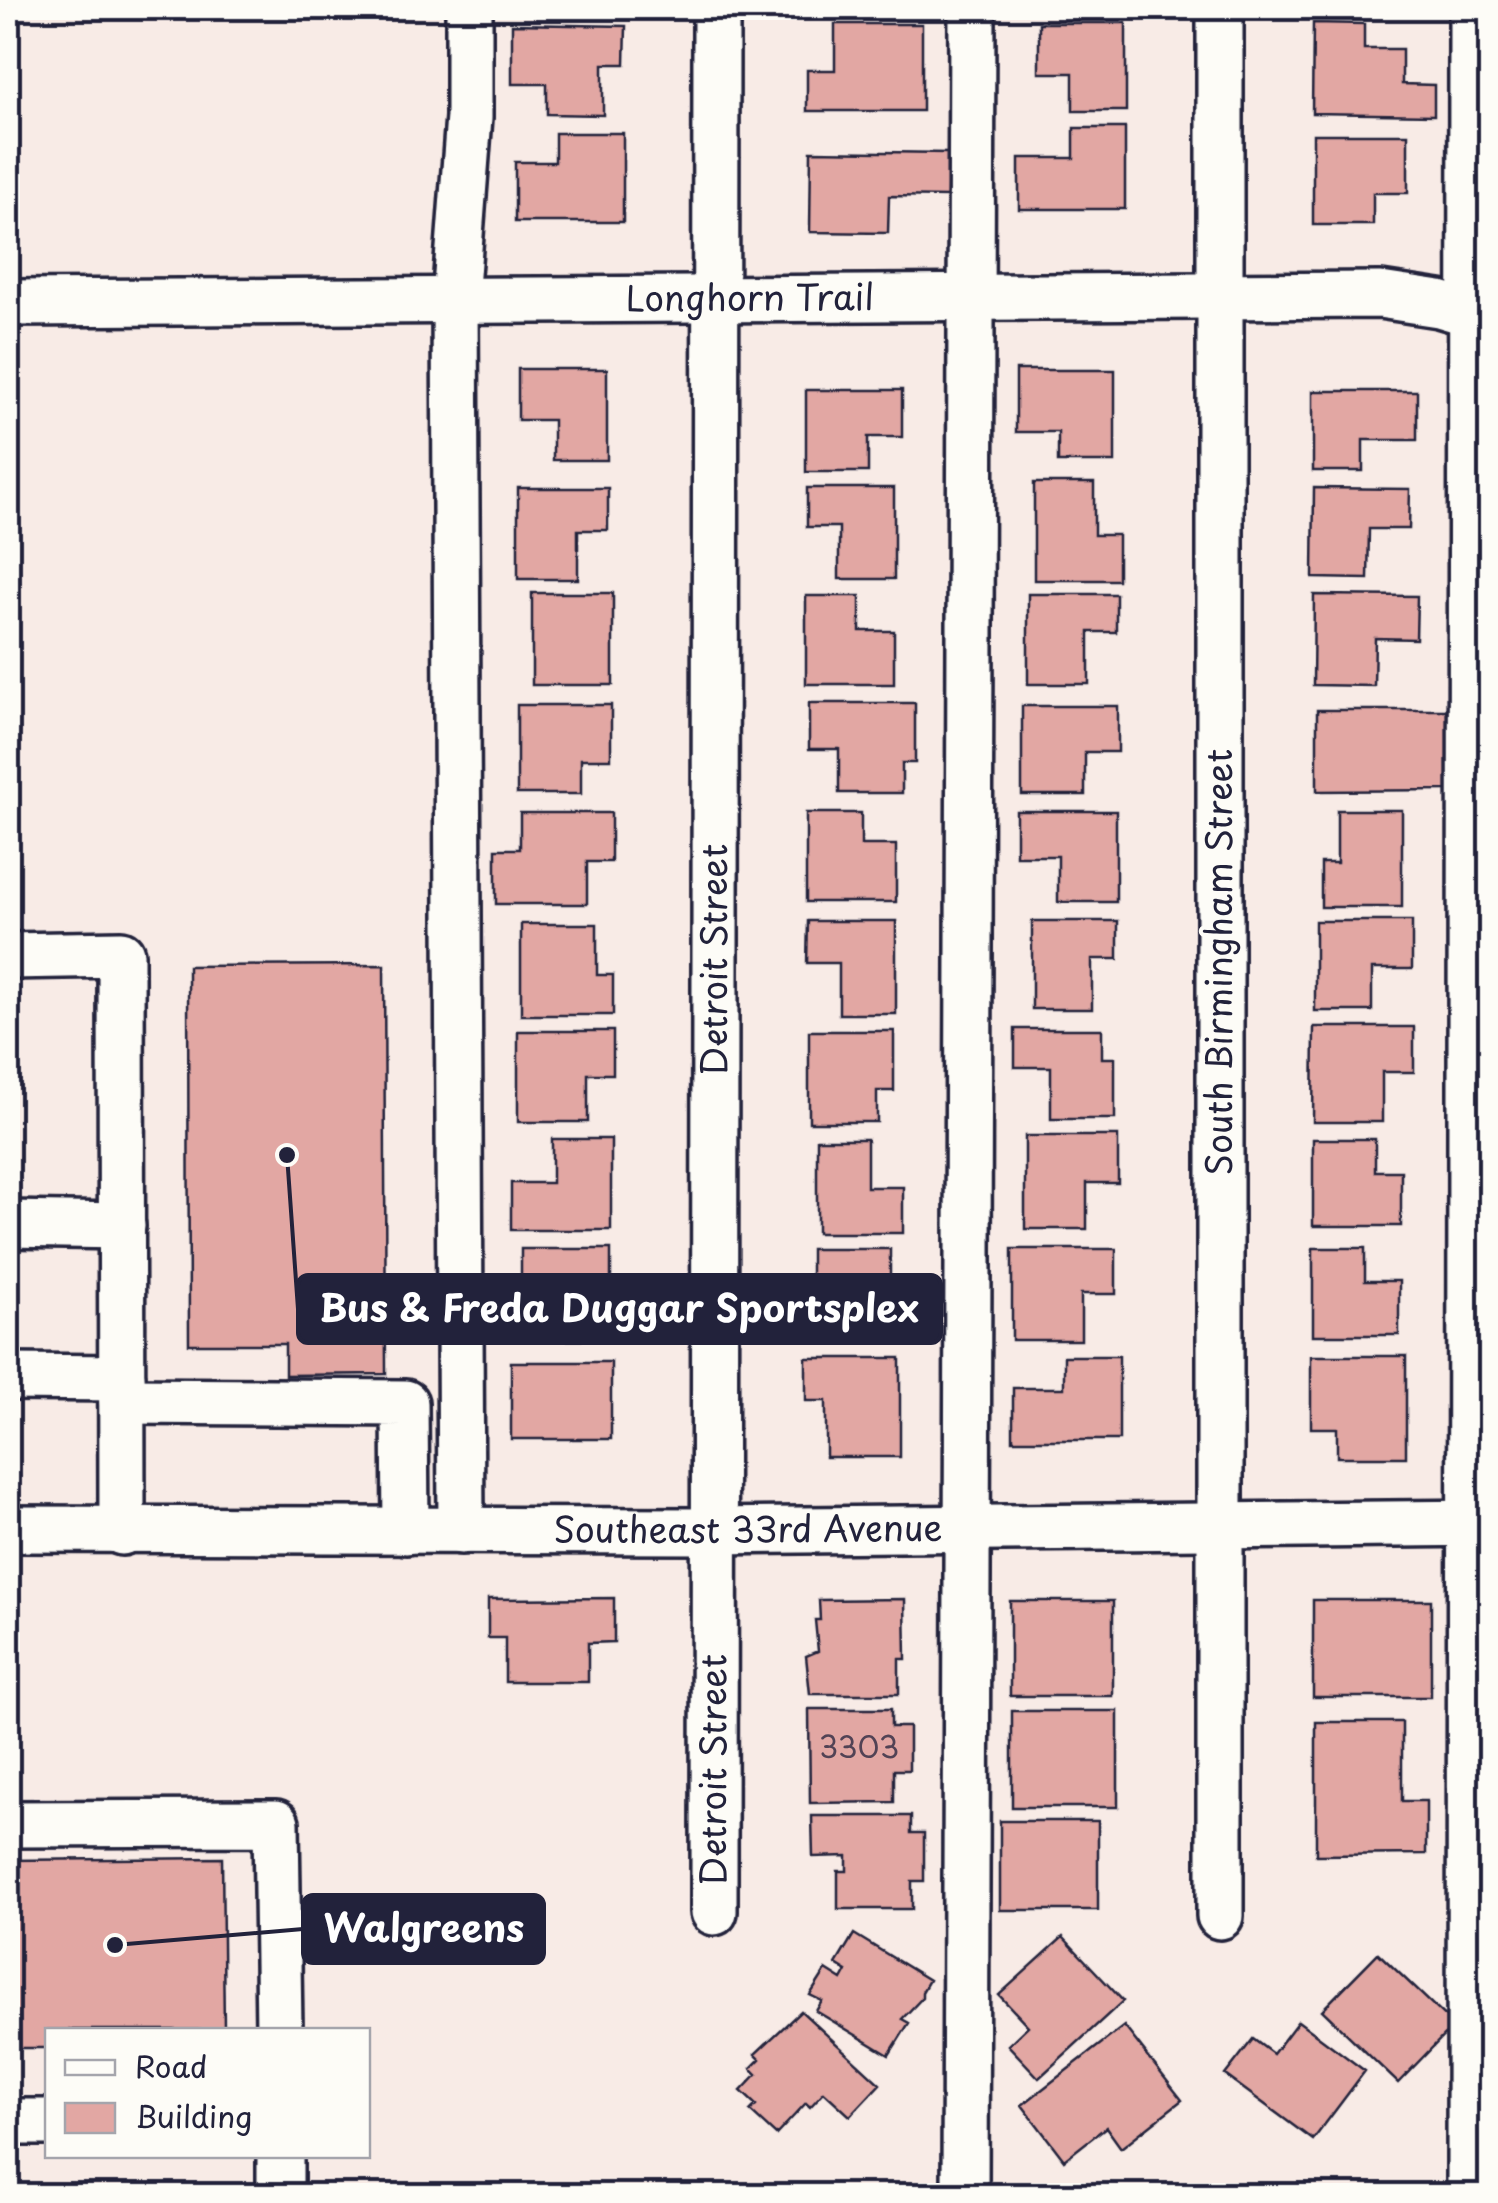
<svg xmlns="http://www.w3.org/2000/svg" width="1498" height="2203" viewBox="0 0 1498 2203" font-family="'Playpen Sans',sans-serif">
<style>
.building{fill:#e2a7a3;stroke:#22223b;stroke-width:2.5}
.lines{fill:none;stroke-linecap:round;stroke-linejoin:round}
.minor-casing{stroke:#22223b;stroke-width:52}
.minor{stroke:#fdfcf7;stroke-width:45}
.labels{text-anchor:middle;stroke-width:8;stroke-linejoin:round;paint-order:stroke}
.number-label{font-size:30px;fill:#524355}
.street-label{font-size:35px;fill:#22223b;stroke:#fdfcf7}
.leader{fill:none;stroke:#22223b;stroke-width:4}
.callout-dot{fill:#22223b;stroke:#fdfcf7;stroke-width:4}
.callout{fill:#22223b;stroke:#22223b;stroke-width:4}
.callout-label{font-size:38px;text-anchor:middle;font-weight:bold;fill:#fff}
</style>
<rect width="100%" height="100%" fill="#f8ebe6"/>
<filter id="ink" filterUnits="userSpaceOnUse"><feTurbulence type="fractalNoise" baseFrequency=".01" numOctaves="2"/><feDisplacementMap in="SourceGraphic" scale="20" xChannelSelector="R" yChannelSelector="G"/><feConvolveMatrix kernelMatrix="1 2 1 2 8 2 1 2 1" color-interpolation-filters="sRGB"/></filter>
<g filter="url(#ink)">
<!-- building -->
<path class="building" d="M1039,23H1126V111H1073V73H1039Z
M1313,23L1364,24V49H1402V84L1434,85V115L1312,113Z
M512,24L626,26L625,64H603V115L547,114V84H512Z
M835,24H922V111H807V70H835Z
M1074,128H1125V209H1019V158H1074Z
M555,133H623V222H515V162H555Z
M1313,134H1408V193H1373V225H1313Z
M811,151L948,153L947,197L889,196L888,233L810,232Z
M518,369H607V460H553V420H518Z
M1016,370H1115V462H1058V432H1016Z
M806,390H902V437H868V472H806Z
M1313,391H1417V440H1363V471H1313Z
M1034,483H1094V535H1118V580H1034Z
M518,488H608V530H578V579H518Z
M807,488H894V579H839V527H807Z
M1314,488L1410,489L1409,529H1369L1368,579L1313,578Z
M532,593H613V685H532Z
M1028,594H1116V632H1089V684H1028Z
M1314,595L1417,596L1416,639L1375,638L1374,686L1313,685Z
M806,596H860V631H894V684H806Z
M809,703H915V763H902V793H839V749H809Z
M517,705H611V759H581V794H517Z
M1022,706H1118V752H1085V795H1022Z
M1317,710H1449V790L1317,791Z
M1337,810H1402V907H1321V863H1337Z
M1016,811H1116V902H1058V856H1016Z
M520,813H611V862H587V904H496V849H520Z
M806,813H861V845H896V902H806Z
M808,921H896V1014H839V963H807Z
M1032,921H1118V959H1092V1009H1032Z
M1315,921H1412V969H1372V1011H1315Z
M521,924H597V975H613V1015H521Z
M384,965L386,1374L285,1375V1344H189L188,966Z
M1314,1027H1414V1072H1382V1122H1313Z
M1015,1029H1102V1058H1115V1119H1051V1067H1015Z
M518,1031H613V1074H588V1122H518Z
M809,1031H894V1091H877V1122H809Z
M1025,1136H1118V1183H1087V1229H1025Z
M552,1139H611V1230H511V1183H552Z
M817,1139H867V1187H903V1233H817Z
M1313,1139H1375V1171H1401V1226H1313Z
M1313,1248H1365V1281H1399V1335H1313Z
M521,1249H611V1294H581V1340H521Z
M811,1249H890V1307H915V1340H811Z
M1012,1249H1116V1294H1081V1340H1012Z
M1064,1356H1119V1440H1013V1388H1064Z
M1311,1356H1406V1457H1337V1428H1311Z
M806,1358H900V1457H826V1401H806Z
M511,1362H611V1439H511Z
M614,1598V1642L588,1643V1682H505V1638H488V1599Z
M905,1599L906,1659H899V1694H810L806,1656L818,1651L815,1620H820L819,1600Z
M1313,1600H1431V1697H1313Z
M1010,1601H1113V1696H1010Z
M809,1709H891V1727H909V1770H894V1802L810,1803Z
M1012,1711H1118V1807H1012Z
M1316,1722H1402V1801H1426V1854L1316,1855Z
M812,1816H911V1833H924V1881H912V1909H838V1871H847V1856L813,1857Z
M1000,1821H1098V1910H1000Z
M222,1858L224,2030H48V2048H14L8,2040V1860Z
M854,1934L929,1980L922,1992V1998L902,2019L909,2023L889,2055L816,2011L822,2001L810,1995L826,1970L842,1980L847,1971L836,1964Z
M1063,1937L1123,2001L1039,2078L1008,2045L1028,2026L999,1995Z
M1378,1953L1454,2025L1398,2083L1322,2010Z
M801,2011L880,2084L850,2116L824,2092L810,2107L806,2103L776,2135L750,2111L756,2105L741,2091L757,2074L751,2068L760,2059L755,2054Z
M1298,2021L1365,2071L1313,2140L1225,2075L1253,2039L1273,2054Z
M1124,2026L1182,2100L1121,2148L1106,2127L1064,2160L1022,2105Z"/>
<g class="lines">
<defs>
<g id="minor">
<path d="M1220,8V1916"/>
<path id="s1" d="M8,303L1380,295L1439,304L1490,319"/>
<path d="M8,956L121,954L122,1532"/>
<path d="M8,1224L122,1226"/>
<path d="M8,1377L122,1378"/>
<path d="M122,1401L405,1403L406,1531"/>
<path id="s2" d="M8,1529L712,1531L1490,1523"/>
<path d="M461,1531L455,301L469,117V8"/>
<path d="M8,1824L276,1823L279,2030"/>
<path id="s3" d="M714,1912L716,8"/>
<path d="M8,2122H48"/>
<path d="M280,2156V2196"/>
<path d="M965,2196L972,8"/>
<path d="M1470,2196L1472,8"/>
</g>
</defs>
<!-- minor casing -->
<use href="#minor" class="minor-casing"/>
<!-- minor -->
<use href="#minor" class="minor"/>
</g>
</g>
<g class="labels">
<!-- number labels -->
<g class="number-label">
<text x="859" y="1758">3303</text>
</g>
<!-- street labels -->
<g class="street-label">
<text dy="12" stroke="none"><textPath href="#s1" startOffset="742">Longhorn Trail</textPath></text>
<text dy="12" stroke="none"><textPath href="#s3" startOffset="952">Detroit Street</textPath></text>
<text transform="translate(1220 962) rotate(-90)" y="12">South Birmingham Street</text>
<text dy="12" stroke="none"><textPath href="#s2" startOffset="740">Southeast 33rd Avenue</textPath></text>
<text dy="12" stroke="none"><textPath href="#s3" startOffset="142">Detroit Street</textPath></text>
</g>
</g>
<!-- callouts -->
<path class="leader" d="M287 1155L298 1309M115 1945L303 1929"/>
<g class="callout-dot">
<circle cx="287" cy="1155" r="10"/>
<circle cx="115" cy="1945" r="10"/>
</g>
<g class="callout">
<rect x="298" y="1275" width="643" height="68" rx="10"/>
<rect x="303" y="1895" width="241" height="68" rx="10"/>
</g>
<g class="callout-label">
<text x="619" y="1322">Bus &amp; Freda Duggar Sportsplex</text>
<text x="424" y="1942">Walgreens</text>
</g>
<!-- margin -->
<rect width="1498" height="2203" fill="none" stroke="#fdfcf7" stroke-width="40"/>
<rect x="20" y="20" width="1458" height="2163" fill="none" stroke="#22223b" stroke-width="4" filter="url(#ink)"/>
<!-- legend -->
<rect x="45" y="2028" width="325" height="130" fill="#fdfcf7" stroke="#a5a5ac" stroke-width="2.5"/>
<rect x="65" y="2060" width="50" height="15" fill="#fdfcf7" stroke="#a5a5ac" stroke-width="2.5"/>
<text x="135" y="2078" font-size="30" fill="#22223b">Road</text>
<rect x="65" y="2103" width="50" height="30" fill="#e2a7a3" stroke="#a5a5ac" stroke-width="2.5"/>
<text x="135" y="2128" font-size="30" fill="#22223b">Building</text>
</svg>
